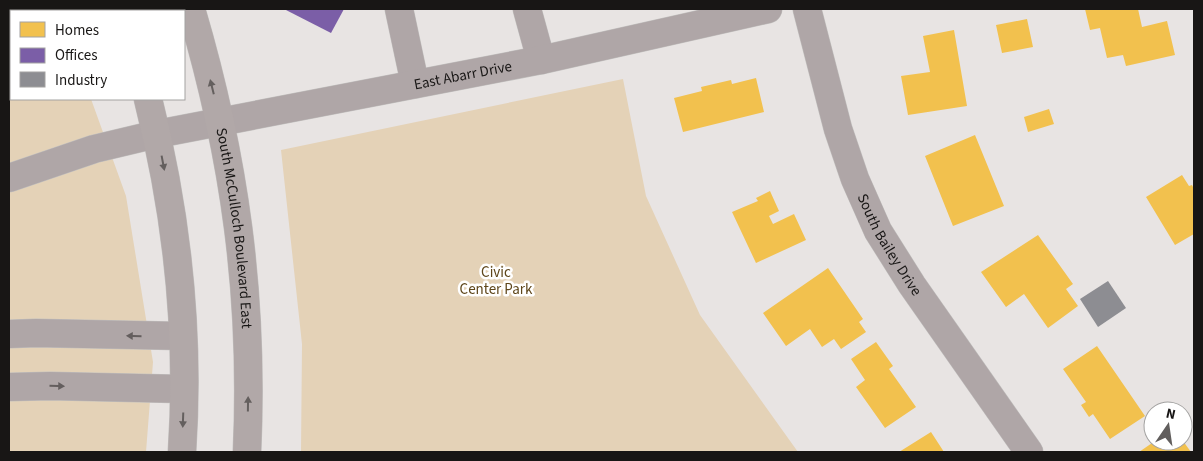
<svg xmlns="http://www.w3.org/2000/svg" width="1203" height="461" viewBox="0 0 1203 461" font-family="'Source Sans 3',sans-serif">
<style>
.green{fill:#e4d2b7}
.homes{fill:#f2c14e}
.offices{fill:#7b5ea7}
.industry{fill:#8d8d92}
.lines{fill:none;stroke-linecap:round;stroke-linejoin:round}
.minor-casing{stroke:#c2c0bf;stroke-width:29}
.major-casing{stroke:#c2c0bf;stroke-width:29}
.minor{stroke:#afa6a7;stroke-width:28}
.major{stroke:#b1a8a8;stroke-width:28}
.oneway{fill:#645f5e}
.oneway2{fill:#645e5e}
.labels{text-anchor:middle;stroke-width:5;stroke-linejoin:round;paint-order:stroke}
.street-label{font-size:15px;fill:#181615;stroke:#fff}
.park-label{font-size:15px;fill:#5e461a;stroke:#fff}
</style>
<rect width="100%" height="100%" fill="#e8e4e3"/>
<!-- green -->
<path class="green" d="M9,9H58L59,11H11V99H91L126,196L153,362L146,452H9Z
M623,79L646,196L700,315L798,452H301L302,344L281,150Z"/>
<!-- homes -->
<path class="homes" d="M1085,9H1138L1142,27L1167,21L1175,55L1126,66L1123,55L1107,58L1100,28L1090,30Z
M1027,19L1033,47L1002,53L996,25Z
M954,30L967,106L908,115L901,76L930,72L923,36Z
M756,78L764,112L683,132L674,98L702,91L701,87L731,80L732,84Z
M1049,109L1054,124L1028,132L1024,117Z
M975,135L1004,206L953,226L925,156Z
M1182,175L1189,186L1192,185L1194,189V234L1175,245L1146,197Z
M770,191L779,211L769,216L773,224L794,214L806,240L756,263L732,212L758,201L756,198Z
M1038,235L1073,284L1066,289L1078,306L1048,328L1024,294L1006,307L981,272Z
M828,268L863,319L859,322L866,332L841,349L834,339L822,347L810,329L786,346L763,313Z
M876,342L893,366L889,369L916,407L885,428L856,387L865,380L851,359Z
M1097,346L1145,416L1110,439L1093,414L1089,417L1081,405L1086,402L1063,369Z
M931,432L944,452H899Z
M1155,441H1183L1191,452H1139Z"/>
<!-- offices -->
<path class="offices" d="M284,9H344L331,33Z"/>
<!-- industry -->
<path class="industry" d="M1108,281L1126,308L1098,327L1080,299Z"/>
<g class="lines">
<defs>
<g id="minor">
<path d="M399,9L415,84"/>
<path d="M527,9L541,60"/>
<path id="s1" d="M807,9L838,129L855,179L878,231L912,285L1029,452"/>
<path id="s2" d="M9,178L94,149L157,134L541,60L768,9"/>
<path d="M9,334L36,333L182,336"/>
<path d="M9,387L50,386L183,389"/>
</g>
<g id="major">
<path d="M123,9L124,11"/>
<path id="s3" d="M191,9C235,158 254,296 247,452"/>
<path d="M148,99C177,214 190,333 182,452"/>
</g>
</defs>
<!-- minor casing -->
<use href="#minor" class="minor-casing"/>
<!-- major casing -->
<use href="#major" class="major-casing"/>
<!-- minor -->
<use href="#minor" class="minor"/>
<!-- major -->
<use href="#major" class="major"/>
</g>
<!-- one-way arrows -->
<defs><path id="oneway-solid" d="M-6-.8H1V-3.2L6.5 0L1 3.2V.8H-6Z" transform="scale(1.25)"/></defs>
<g class="oneway">
<use href="#oneway-solid" transform="translate(212 87) rotate(-104)"/>
<use href="#oneway-solid" transform="translate(163 163) rotate(79)"/>
<use href="#oneway-solid" transform="translate(248 404) rotate(-89)"/>
<use href="#oneway-solid" transform="translate(183 420) rotate(92)"/>
</g>
<g class="oneway2">
<use href="#oneway-solid" transform="translate(134 336) rotate(-179)"/>
<use href="#oneway-solid" transform="translate(57 386) rotate(1)"/>
</g>
<g class="labels">
<!-- street labels -->
<g class="street-label">
<text dy="5" stroke="none"><textPath href="#s2" startOffset="466">East Abarr Drive</textPath></text>
<text dy="5" stroke="none"><textPath href="#s3" startOffset="224">South McCulloch Boulevard East</textPath></text>
<text dy="5" stroke="none"><textPath href="#s1" startOffset="251">South Bailey Drive</textPath></text>
</g>
<!-- park labels -->
<g class="park-label">
<text x="496" y="277">Civic<tspan x="496" dy="17">Center Park</tspan></text>
</g>
</g>
<!-- border -->
<rect width="1203" height="461" fill="none" stroke="#181615" stroke-width="20"/>
<!-- legend -->
<rect x="10" y="10" width="175" height="90" fill="#ffffff" stroke="#a3a2a1"/>
<rect x="20" y="22" width="25" height="15" fill="#f2c14e" stroke="#a3a2a1"/>
<text x="55" y="35" font-size="15" fill="#181615">Homes</text>
<rect x="20" y="48" width="25" height="15" fill="#7b5ea7" stroke="#a3a2a1"/>
<text x="55" y="60" font-size="15" fill="#181615">Offices</text>
<rect x="20" y="72" width="25" height="15" fill="#8d8d92" stroke="#a3a2a1"/>
<text x="55" y="85" font-size="15" fill="#181615">Industry</text>
<!-- north arrow -->
<g transform="translate(1168 426) rotate(13)"><circle r="24" fill="#ffffff" stroke="#a3a2a1"/>
<path d="M0-4L9 19L0 12L-9 19Z" fill="#615e5d"/>
<text y="-8" font-size="14" font-weight="bold" text-anchor="middle" fill="#181615">N</text>
</g>
</svg>
